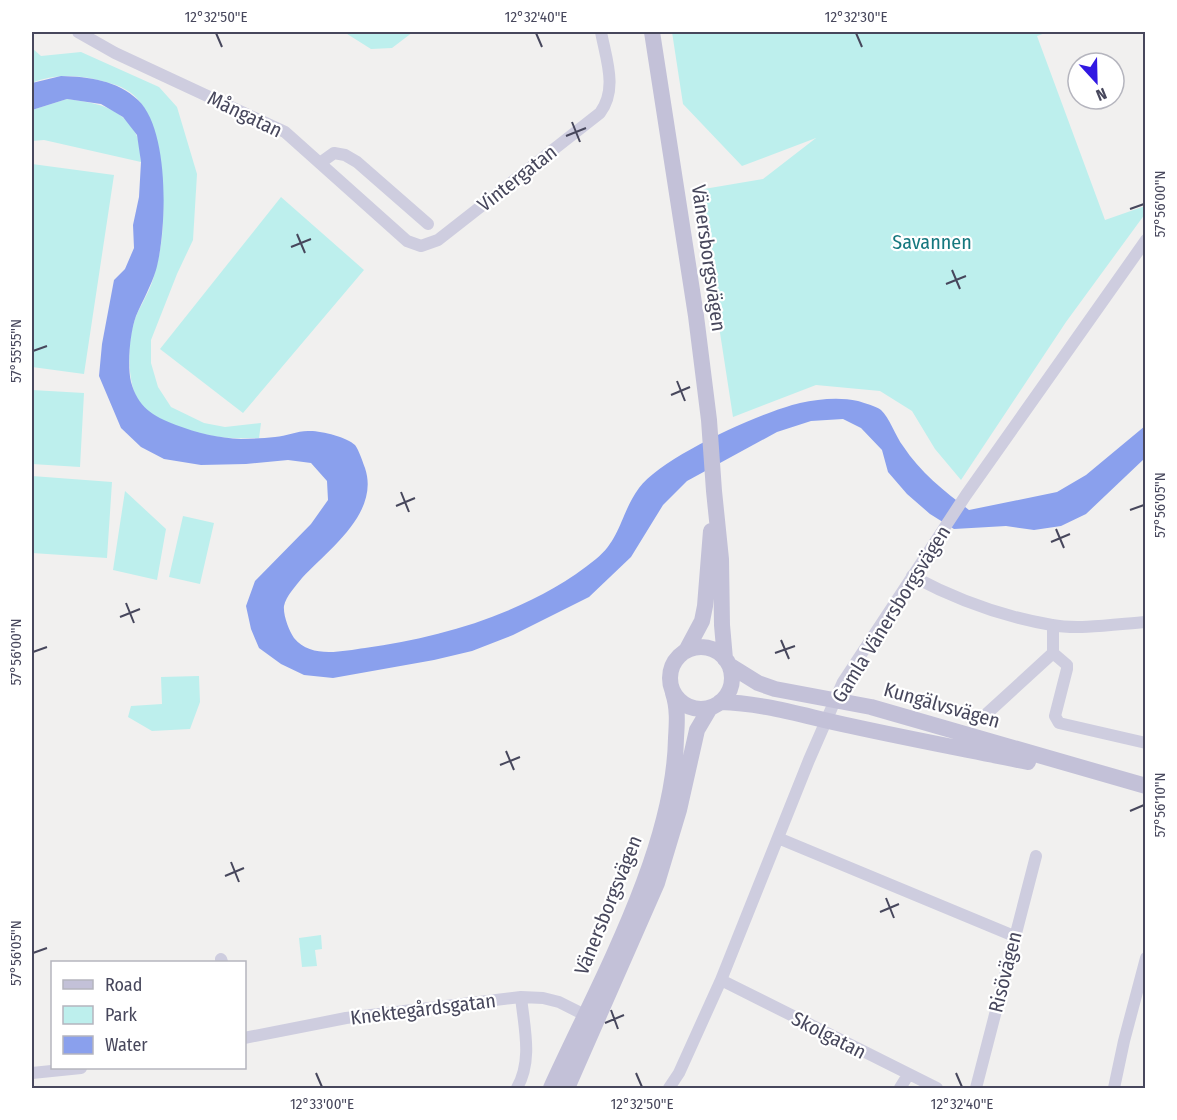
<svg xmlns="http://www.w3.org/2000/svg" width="1177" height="1120" viewBox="0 0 1177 1120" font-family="'Fira Sans Condensed',sans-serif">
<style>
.green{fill:#bdefed}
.water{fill:#8aa0ed}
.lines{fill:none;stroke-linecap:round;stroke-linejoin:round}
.street{stroke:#cecddf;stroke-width:12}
.secondary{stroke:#c3c1d8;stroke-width:16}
.ticks{fill:none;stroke:#47475c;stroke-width:2}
.labels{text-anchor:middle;stroke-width:4.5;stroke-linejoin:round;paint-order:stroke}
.street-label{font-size:20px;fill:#47475c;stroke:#fff}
.park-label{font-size:20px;fill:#16787f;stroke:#fff}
.neatline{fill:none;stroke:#47475c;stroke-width:2}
.ticks-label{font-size:15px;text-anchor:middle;fill:#47475c}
</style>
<rect width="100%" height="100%" fill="#f1f0ef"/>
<!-- green -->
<path class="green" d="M344,32H413L392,48L371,49Z
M672,32H1048L1037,36L1105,220L1145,206V214L1066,322L961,480L935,449L912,411L880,391L816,385L733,417L698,190L763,179L816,138L742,166L683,104Z
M32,48L41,56L81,52L159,87L177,107L197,174L193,240L177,274L151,340V363L158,387L171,407L204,423L225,427L261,423L259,438C243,438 228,439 213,436C196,433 152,421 142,407C126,387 127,342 135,319C137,312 142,305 145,298C150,289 154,278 156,268C167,228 164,187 157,146C152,120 144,95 116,85C89,76 59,71 32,83Z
M67,99C95,103 121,106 136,134C140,142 140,154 141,162L44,140L32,141V110Z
M32,164L114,175L84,374L32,367Z
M281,197L364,270L243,413L160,349Z
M32,390L84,393L80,467L32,464Z
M32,476L112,482L107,558L32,553Z
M125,491L166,529L157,580L113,570Z
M183,516L214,523L200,584L169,577Z
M199,676L200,702L190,729L152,731L128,717L131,706L162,704L161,677Z
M321,935L322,949L315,950L317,966L302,967L299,938Z"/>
<!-- water -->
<path class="water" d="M61,76C89,77 117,80 138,100C170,130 167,230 156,270C151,286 143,300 136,316C130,332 127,365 131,382C138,407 152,416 176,425C197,433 219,438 241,439C252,439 264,438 275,437C286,436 297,431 308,431C319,430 347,437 355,445C359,450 363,463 365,468C380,513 329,549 302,578C296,586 286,596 284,606C283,615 289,631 294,638C311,659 342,651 365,648C445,637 532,611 596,559C621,539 621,512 639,488C662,457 761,412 800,403C819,399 839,397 858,401C864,403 876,406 881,410C889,417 896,437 903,446C920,472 944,491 969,510L1057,492L1086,475L1145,426V458L1086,514L1061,526L1034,530L1006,526L954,529L930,514L907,494L888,472L882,450L861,428L843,419L811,421L777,432L687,481L663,505L631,557L589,597L513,635L472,651L434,660L333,678L304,675L281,664L259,648L251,629L246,606L255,581L311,524L328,500L327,481L311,463L288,460L246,464L201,465L164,459L141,447L121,428L99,376L102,344L114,280L125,269L134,248L133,225L139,197L141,162L137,135L123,117L101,104L67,99L32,110V83Z"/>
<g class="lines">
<!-- street -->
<path class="street" d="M78,32L115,53L285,132L407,241L421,246L438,240L600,113C618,89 606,59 601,32
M320,163L334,153L345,155L357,162L428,224
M912,576C955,599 1004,617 1052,625C1079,630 1118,624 1146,622
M1053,625V653L1067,665V669L1055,716L1059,723L1146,743
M982,718L1053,653
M778,838L1014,936
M221,959L222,962
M721,980L937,1088
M244,1038L346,1018L521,997L543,998L559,1002L591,1018
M32,1073L81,1068
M517,1088C533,1060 524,1027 521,997
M669,1088L679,1073L721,980L809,760L843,682L966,495L1146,240
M900,1088L908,1075
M976,1088L1036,856
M1114,1088L1124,1041L1146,958"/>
<!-- secondary -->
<path class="secondary" d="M652,32L696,316L709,420L714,491L721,559L722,625L725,659
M670 678a31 31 0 1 1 62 0a31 31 0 1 1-62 0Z
M686,651L702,621L705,606L711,531
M729,665L758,683L775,689L871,707L1146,786
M720,702C765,703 807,717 851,726C910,739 969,750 1028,762
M551,1088C597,986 674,852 676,738C677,723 678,708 673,693
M567,1088L657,883L679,810L697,730L710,708"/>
</g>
<!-- ticks -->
<path class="ticks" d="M216,33L222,47M536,33L542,47M856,33L862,47M572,122L580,142M566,136L586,128M1130,209L1144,204M297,234L305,253M291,247L311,239M952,270L960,289M946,284L966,276M33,351L47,346M677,381L685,401M671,395L690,387M401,492L409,512M396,506L415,498M1130,510L1144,505M1056,529L1064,548M1051,542L1070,534M126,603L134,623M120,617L140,609M781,640L789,659M33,652L47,647M775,653L795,646M506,751L514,770M500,765L520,757M1130,811L1144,805M231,862L239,882M225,876L244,868M886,898L894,918M880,912L899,904M33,953L47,948M611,1010L618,1029M605,1023L624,1015M316,1073L322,1087M636,1073L642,1087M956,1073L962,1087"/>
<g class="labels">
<!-- street labels -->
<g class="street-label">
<text transform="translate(245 114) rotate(26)" y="7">Mångatan</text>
<text transform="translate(517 178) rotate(-38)" y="7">Vintergatan</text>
<text transform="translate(709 258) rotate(82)" y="7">Vänersborgsvägen</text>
<text transform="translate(891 614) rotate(-58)" y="7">Gamla Vänersborgsvägen</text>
<text transform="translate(942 705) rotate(16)" y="7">Kungälvsvägen</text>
<text transform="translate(608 905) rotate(-68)" y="7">Vänersborgsvägen</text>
<text transform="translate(1005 972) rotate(-76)" y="7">Risövägen</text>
<text transform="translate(423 1009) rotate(-7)" y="7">Knektegårdsgatan</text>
<text transform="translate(829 1035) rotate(27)" y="7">Skolgatan</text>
</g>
<!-- park labels -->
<g class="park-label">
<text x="932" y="249">Savannen</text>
</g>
</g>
<!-- border -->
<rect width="1177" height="1120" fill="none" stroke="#ffffff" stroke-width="66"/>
<!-- legend -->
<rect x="51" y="961" width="195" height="108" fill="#ffffff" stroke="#b5b5be" stroke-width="1.5"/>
<rect x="63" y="980" width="30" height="9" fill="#c3c1d8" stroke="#b5b5be" stroke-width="1.5"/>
<text x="105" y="991" font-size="18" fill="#47475c">Road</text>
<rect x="63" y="1006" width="30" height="18" fill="#bdefed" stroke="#b5b5be" stroke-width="1.5"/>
<text x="105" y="1021" font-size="18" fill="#47475c">Park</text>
<rect x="63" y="1036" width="30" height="18" fill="#8aa0ed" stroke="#b5b5be" stroke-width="1.5"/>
<text x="105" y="1051" font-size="18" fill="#47475c">Water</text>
<!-- north arrow -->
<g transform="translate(1096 81) rotate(158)"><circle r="28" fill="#ffffff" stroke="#b5b5be" stroke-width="1.5"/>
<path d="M0-4.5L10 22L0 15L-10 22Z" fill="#3118e2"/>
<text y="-9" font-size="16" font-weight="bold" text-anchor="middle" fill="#47475c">N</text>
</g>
<rect x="33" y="33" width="1111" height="1054" class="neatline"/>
<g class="ticks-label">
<text x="216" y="22">12°32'50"E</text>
<text x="536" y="22">12°32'40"E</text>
<text x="856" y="22">12°32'30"E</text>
<text transform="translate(1160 204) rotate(-90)" y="5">57°56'00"N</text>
<text transform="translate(16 351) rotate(-90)" y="5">57°55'55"N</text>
<text transform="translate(1160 505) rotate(-90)" y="5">57°56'05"N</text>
<text transform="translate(16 652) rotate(-90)" y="5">57°56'00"N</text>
<text transform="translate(1160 805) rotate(-90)" y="5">57°56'10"N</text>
<text transform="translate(16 953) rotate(-90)" y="5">57°56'05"N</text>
<text x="322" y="1109">12°33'00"E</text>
<text x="642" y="1109">12°32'50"E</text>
<text x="962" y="1109">12°32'40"E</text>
</g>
</svg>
